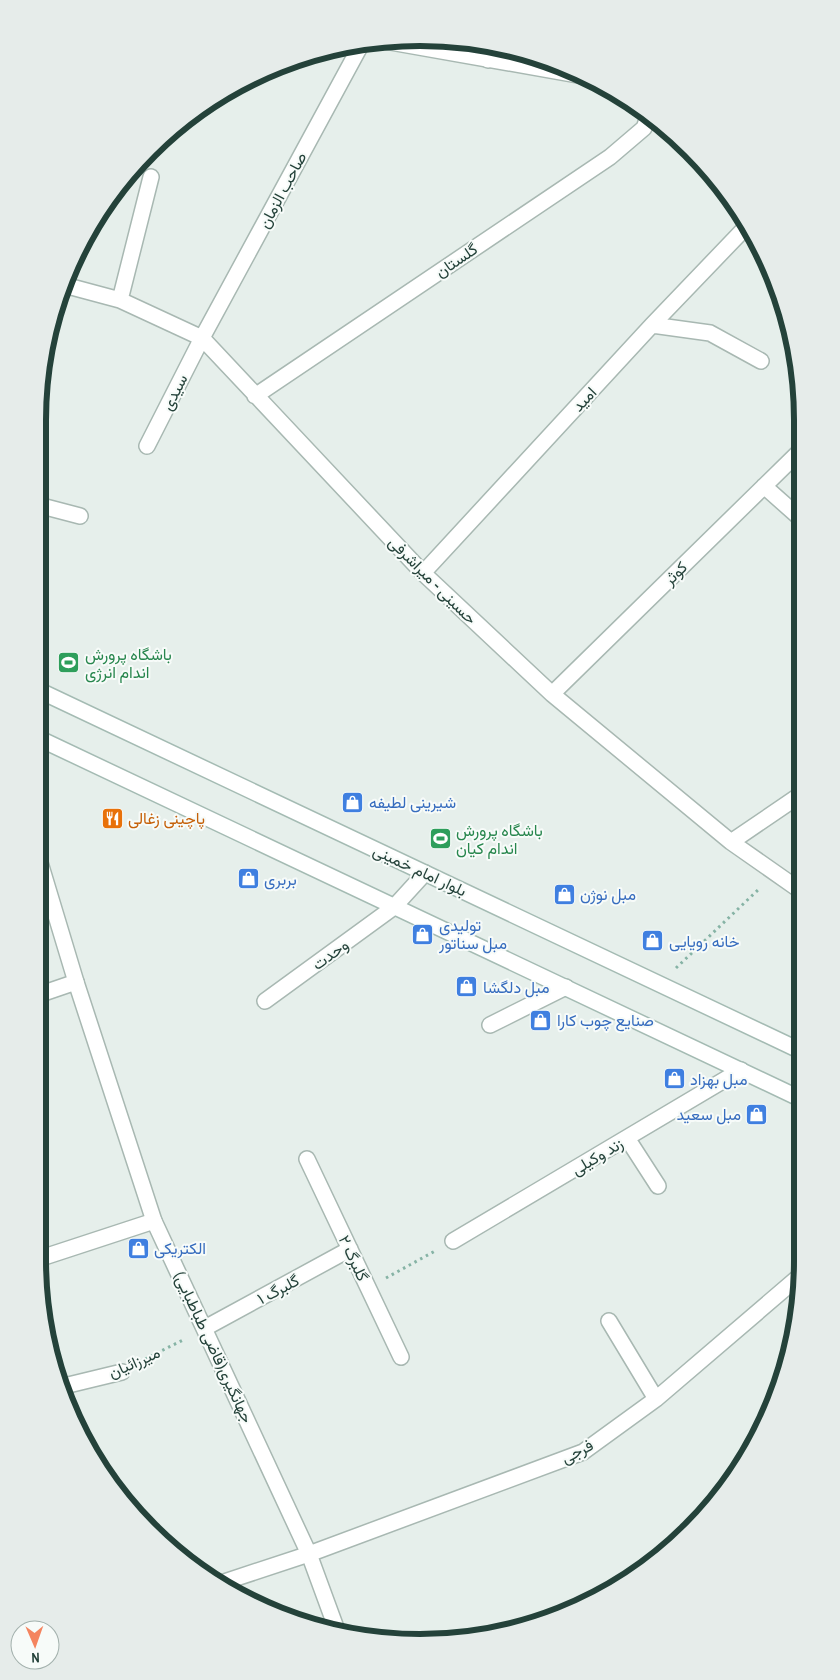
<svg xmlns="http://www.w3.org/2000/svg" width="840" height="1680" viewBox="0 0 840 1680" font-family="'Archivo Narrow',Vazirmatn,sans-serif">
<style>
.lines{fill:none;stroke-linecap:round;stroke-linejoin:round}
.minor-casing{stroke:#a8b8b2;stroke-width:18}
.tertiary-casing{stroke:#a8b8b2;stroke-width:18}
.secondary-casing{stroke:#a4bbb3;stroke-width:18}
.path{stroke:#86b3a5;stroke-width:3;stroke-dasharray:2.5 4;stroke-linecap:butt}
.minor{stroke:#fff;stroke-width:15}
.tertiary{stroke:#fff;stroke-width:15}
.secondary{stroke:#fff;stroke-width:15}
.labels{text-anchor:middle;stroke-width:4;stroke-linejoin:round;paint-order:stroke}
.street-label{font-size:16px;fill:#24423a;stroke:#f7fbf9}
.leisure-label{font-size:16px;fill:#27864d;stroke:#f7fbf9;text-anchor:start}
.shop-label{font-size:16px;fill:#366cbe;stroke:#f7fbf9;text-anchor:start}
.food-label{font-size:16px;fill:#c56008;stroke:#f7fbf9;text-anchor:start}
.rim{fill:none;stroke:#24423a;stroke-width:6}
</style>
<rect width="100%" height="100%" fill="#e6efeb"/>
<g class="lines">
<defs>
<path id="minor" d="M488,60L499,47
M64,285L120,300L202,338L423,573L552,694L731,842L801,891
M120,300L151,177
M652,325L710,333L761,361
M255,396L610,157L644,128L648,117
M147,446L202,338L362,43
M764,486L800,518
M38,505L80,516
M423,573L652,325L746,227
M552,694L799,452
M731,842L800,795
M38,995L76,982
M265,1001L394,907L425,873
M490,1025L566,987
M627,1138L658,1186
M307,1159L401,1357
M453,1241L741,1070
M38,1259L154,1221
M609,1321L656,1399
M205,1328L350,1249
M60,1387L122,1372
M218,1584L309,1554L583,1452L656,1399L802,1274"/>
<path id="tertiary" d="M379,40L589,77
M38,856L76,982L154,1221L309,1554L338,1633"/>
<path id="secondary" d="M38,690L801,1051
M38,738L801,1099"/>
</defs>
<!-- minor casing -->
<use href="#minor" class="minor-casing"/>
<!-- tertiary casing -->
<use href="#tertiary" class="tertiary-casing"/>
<!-- secondary casing -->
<use href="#secondary" class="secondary-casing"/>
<!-- path -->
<path class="path" d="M676,968L760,888
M386,1278L435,1251
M139,1362L185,1339"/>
<!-- minor -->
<use href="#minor" class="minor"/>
<!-- tertiary -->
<use href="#tertiary" class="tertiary"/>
<!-- secondary -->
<use href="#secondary" class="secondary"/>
</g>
<!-- icons -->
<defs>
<symbol id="stadium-square" viewBox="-11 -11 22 22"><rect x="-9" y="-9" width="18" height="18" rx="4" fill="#2e9e5b" stroke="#f7fbf9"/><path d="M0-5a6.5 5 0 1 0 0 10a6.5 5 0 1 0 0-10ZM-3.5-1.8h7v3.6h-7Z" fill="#fff"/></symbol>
<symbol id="shop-square" viewBox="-11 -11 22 22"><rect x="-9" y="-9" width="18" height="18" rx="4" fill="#3f7fe0" stroke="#f7fbf9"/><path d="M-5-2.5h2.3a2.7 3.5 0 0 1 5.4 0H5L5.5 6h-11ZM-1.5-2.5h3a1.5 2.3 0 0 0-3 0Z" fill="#fff"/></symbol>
<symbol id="restaurant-square" viewBox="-11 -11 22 22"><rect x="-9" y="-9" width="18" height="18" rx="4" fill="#e8710a" stroke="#f7fbf9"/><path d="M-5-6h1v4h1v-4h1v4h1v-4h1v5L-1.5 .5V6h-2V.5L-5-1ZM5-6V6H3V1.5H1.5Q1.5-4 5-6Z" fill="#fff"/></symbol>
</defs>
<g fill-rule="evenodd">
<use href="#stadium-square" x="56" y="650" width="25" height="25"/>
<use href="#shop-square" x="340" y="790" width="25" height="25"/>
<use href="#restaurant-square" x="100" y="806" width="25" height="25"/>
<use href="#stadium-square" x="428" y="826" width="25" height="25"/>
<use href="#shop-square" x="236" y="866" width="25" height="25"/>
<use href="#shop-square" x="552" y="882" width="25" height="25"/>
<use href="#shop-square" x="410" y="922" width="25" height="25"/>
<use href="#shop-square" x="640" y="928" width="25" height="25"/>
<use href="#shop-square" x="454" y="974" width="25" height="25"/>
<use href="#shop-square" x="528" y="1008" width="25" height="25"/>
<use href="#shop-square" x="662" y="1066" width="25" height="25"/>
<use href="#shop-square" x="744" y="1102" width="25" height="25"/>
<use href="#shop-square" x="126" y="1236" width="25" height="25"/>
</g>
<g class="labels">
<!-- street labels -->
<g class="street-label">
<text transform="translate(282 190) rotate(-62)" y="6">صاحب الزمان</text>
<text transform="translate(456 260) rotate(-34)" y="6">گلستان</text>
<text transform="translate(174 392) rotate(-63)" y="6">سیدی</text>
<text transform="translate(584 399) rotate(-47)" y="6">امید</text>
<text transform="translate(675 573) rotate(-45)" y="6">کوثر</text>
<text transform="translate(433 580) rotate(45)" y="6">حسینی - میراشرفی</text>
<text transform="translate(420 870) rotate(25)" y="6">بلوار امام خمینی</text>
<text transform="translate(330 954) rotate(-36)" y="6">وحدت</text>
<text transform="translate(597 1156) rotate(-31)" y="6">زند وکیلی</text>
<text transform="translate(354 1258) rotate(65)" y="6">گلبرگ ۲</text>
<text transform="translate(278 1289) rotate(-28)" y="6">گلبرگ ۱</text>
<text transform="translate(214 1347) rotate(65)" y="6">جهانگیری(قاضی طباطبایی)</text>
<text transform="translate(134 1362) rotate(-24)" y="6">میرزائیان</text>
<text transform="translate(577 1451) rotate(-27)" y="6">فرجی</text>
</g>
<!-- leisure labels -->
<g class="leisure-label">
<text x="85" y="660">باشگاه پرورش<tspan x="85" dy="18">اندام انرژی</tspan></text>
<text x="456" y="836">باشگاه پرورش<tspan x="456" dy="18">اندام کیان</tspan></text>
</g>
<!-- shop labels -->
<g class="shop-label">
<text x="369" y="808">شیرینی لطیفه</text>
<text x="264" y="885">بربری</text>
<text x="580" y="900">مبل نوژن</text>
<text x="439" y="931">تولیدی<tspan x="439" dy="18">مبل سناتور</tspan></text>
<text x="669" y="947">خانه رویایی</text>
<text x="483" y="993">مبل دلگشا</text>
<text x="557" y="1026">صنایع چوب کارا</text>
<text x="690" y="1085">مبل بهزاد</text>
<text x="741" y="1120" text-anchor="end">مبل سعید</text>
<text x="154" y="1254">الکتریکی</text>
</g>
<!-- food labels -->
<g class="food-label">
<text x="128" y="824">پاچینی زغالی</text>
</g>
</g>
<!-- crop -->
<path d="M0 0H840V1680H0ZM420 46H420A374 374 0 0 1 794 420V1260A374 374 0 0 1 420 1634H420A374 374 0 0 1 46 1260V420A374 374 0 0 1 420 46Z" fill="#e6ecea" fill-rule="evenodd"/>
<path class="rim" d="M420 46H420A374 374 0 0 1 794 420V1260A374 374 0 0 1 420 1634H420A374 374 0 0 1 46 1260V420A374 374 0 0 1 420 46Z"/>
<!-- north arrow -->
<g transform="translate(35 1645) rotate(178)"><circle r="24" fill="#f7fbf9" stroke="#a3b1ad"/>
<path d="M0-4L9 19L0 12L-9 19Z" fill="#f4845f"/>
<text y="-8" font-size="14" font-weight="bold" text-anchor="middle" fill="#24423a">N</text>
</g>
</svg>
